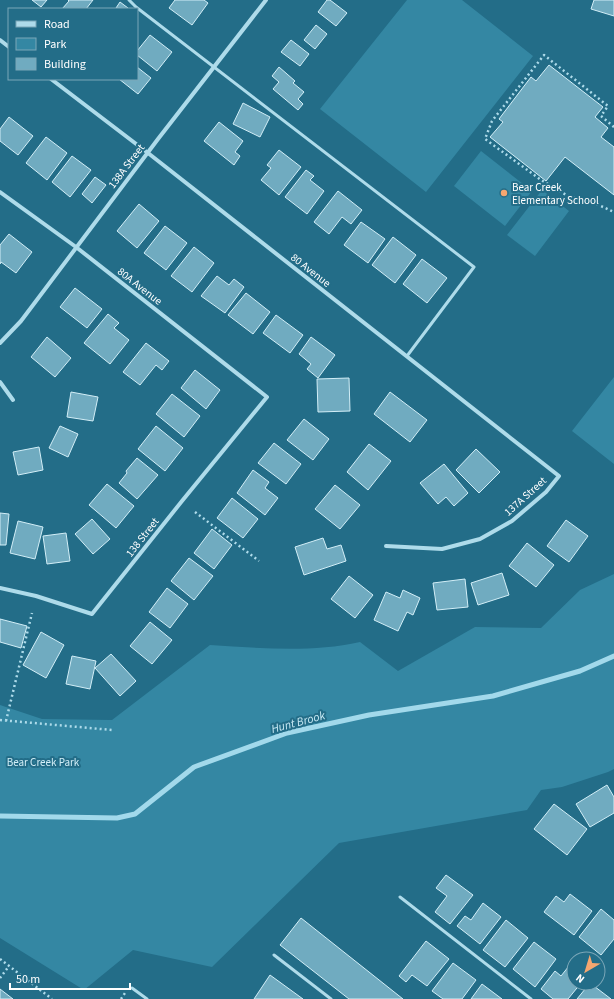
<svg xmlns="http://www.w3.org/2000/svg" width="614" height="999" viewBox="0 0 614 999" font-family="'Source Sans 3',sans-serif">
<style>
.green{fill:#3487a3}
.lines{fill:none;stroke-linecap:round;stroke-linejoin:round}
.stream{stroke:#a2d9eb;stroke-width:5}
.building{fill:#70abc0;stroke:#d2eef7}
.path{stroke:#aedbea;stroke-width:2.5;stroke-dasharray:2 3;stroke-linecap:butt}
.lane{stroke:#aedbea;stroke-width:3}
.street{stroke:#aedbea;stroke-width:4}
.poi-dot{fill:#f5a770;stroke:#236d88;stroke-width:1.5}
.labels{text-anchor:middle;stroke-width:4;stroke-linejoin:round;paint-order:stroke}
.street-label{font-size:11px;fill:#fff;stroke:#236d88}
.poi-label{font-size:11px;fill:#fff;stroke:#236d88;text-anchor:start}
.park-label{font-size:11px;fill:#d2eef7;stroke:#236d88}
.water-label{font-size:12px;font-style:italic;fill:#c7e9f4;stroke:#236d88}
</style>
<rect width="100%" height="100%" fill="#236d88"/>
<!-- green -->
<path class="green" d="M407,0H462L533,56L426,192L320,109Z
M481,151L532,191L505,226L454,186Z
M542,190L569,211L535,256L507,235Z
M614,377V464L572,431Z
M614,574V769L608,772L562,787L541,790L527,810L339,843L212,967L133,950L84,990L0,938V705L42,719L112,720L210,645C260,648 311,653 360,642L398,671L475,627L541,628L580,590Z"/>
<g class="lines">
<!-- stream -->
<path class="stream" d="M0,816L117,818L135,814L194,767L287,733L369,715L493,696L580,671L614,656"/>
</g>
<!-- building -->
<path class="building" d="M32,0H47L41,7Z
M68,0H93L86,9H62L69,1Z
M175,0H204L208,3L192,25L169,8Z
M327,0H330L347,13L336,26L318,12Z
M594,0H614V16L591,9Z
M120,2L128,8V9L116,8Z
M316,25L327,34L315,49L304,40Z
M150,35L172,52L157,71L137,55V51Z
M291,40L309,54L300,66L281,52Z
M549,65L603,107L595,117L608,128L601,137L614,147V195L565,157L546,181L490,137L503,122L499,119L531,77L536,81Z
M137,67L151,78L138,94L119,79H137Z
M279,67L295,81L293,83L304,92L298,99L303,104L298,110L273,89L279,82L272,76Z
M243,103L270,117L260,137L233,124Z
M9,117L33,136L18,155L0,141V129Z
M219,122L243,141L235,152L240,156L234,165L204,141Z
M46,137L67,153L47,180L26,163Z
M279,150L301,167L279,195L261,180L271,168L267,165Z
M72,156L91,170L70,197L52,182Z
M306,170L314,176L310,180L324,191L307,214L285,197Z
M95,177L106,185L92,203L82,194Z
M338,191L362,210L351,224L342,217L329,234L314,222Z
M139,204L159,221L137,248L117,231Z
M361,222L385,239L368,263L344,245Z
M165,226L187,243L166,270L144,253Z
M9,234L32,252L16,273L1,262L0,264V245Z
M393,237L416,255L395,283L372,265Z
M194,247L214,263L192,292L171,276Z
M422,259L447,278L427,303L403,284Z
M217,276L229,285L234,279L244,287L225,313L201,296Z
M75,288L102,309L87,328L60,307Z
M246,293L270,312L253,334L228,315Z
M108,314L119,323L114,328L129,340L110,364L84,343Z
M276,315L303,335L290,353L263,333Z
M47,337L71,358L55,377L31,357Z
M311,337L335,355L318,378L307,369L311,364L299,354Z
M146,343L169,361L162,370L156,365L140,385L123,372Z
M195,370L220,390L206,409L181,388Z
M349,378L350,411L318,412L317,379Z
M71,392L98,397L93,421L67,417Z
M390,392L427,420L410,442L374,414Z
M172,394L200,416L184,437L156,414Z
M304,419L329,439L313,460L287,440Z
M60,426L78,434L68,457L49,448Z
M156,426L183,448L165,471L138,449Z
M274,443L301,464L286,484L258,463Z
M369,444L391,461L368,490L347,472Z
M39,447L43,470L18,475L13,452Z
M476,449L500,472L479,493L456,470Z
M137,458L158,475L137,499L119,483L127,473L126,471Z
M444,464L468,493L454,506L446,497L438,504L420,483Z
M253,470L269,482L265,488L278,498L265,515L237,493Z
M107,484L134,506L116,528L89,505Z
M335,485L360,505L340,529L315,509Z
M232,498L258,519L243,538L217,518Z
M0,513L9,514L6,545H0Z
M92,519L110,539L93,554L75,534Z
M566,520L588,536L569,562L547,546Z
M18,521L43,527L35,559L10,553Z
M212,529L232,545L214,569L194,553Z
M66,533L70,561L47,564L43,536Z
M323,538L327,549L341,545L346,561L304,575L295,547Z
M527,543L554,565L536,587L509,566Z
M189,558L213,576L194,600L171,581Z
M502,573L509,595L478,605L471,583Z
M349,576L373,595L355,618L331,599Z
M465,579L468,607L437,610L433,583Z
M167,588L188,604L170,628L149,612Z
M403,590L420,598L413,615L407,612L398,631L374,620L386,592L400,598Z
M0,619L27,626L21,648L0,642Z
M150,622L172,640L152,664L130,646Z
M41,632L64,645L46,678L23,665Z
M111,654L136,681L120,696L95,668Z
M72,656L96,661L90,689L66,684Z
M607,785L614,797V813L590,827L576,804Z
M554,804L587,829L567,855L534,829Z
M446,875L473,895L450,924L435,912L447,896L436,888Z
M570,894L592,911L574,935L544,912L556,896L564,902Z
M483,903L501,917L480,944L457,926L465,916L471,920Z
M601,909L614,920V939L601,955L579,937Z
M301,918L403,999H349L280,945Z
M506,920L528,938L505,967L483,950Z
M426,941L449,959L427,986L412,975L406,982L399,976Z
M534,942L556,959L535,987L513,969Z
M453,963L476,980L462,999H443L432,991Z
M569,966L574,970V983H581L568,999H553L541,989L555,971L561,976Z
M270,975L303,999H254Z
M590,983L611,999H577Z
M482,984L502,999H471Z
M0,989L13,999H0Z"/>
<g class="lines">
<!-- path -->
<path class="path" d="M614,127L601,116L608,106L544,55L492,121L485,139L541,180L568,196L592,202L614,212
M195,512L259,561
M0,720L112,730
M6,721L32,613
M0,959L52,999
M0,978L9,966
M121,999L125,993"/>
<!-- lane -->
<path class="lane" d="M129,0L136,7L474,267L407,356
M400,897L531,999
M274,955L331,999
M132,988L147,999"/>
<!-- street -->
<path class="street" d="M0,40L9,47
M51,79L148,153L559,476L546,492L512,521L480,539L442,549L386,546
M0,192L76,247L267,397L182,501L92,614L36,596L0,588
M0,343L21,321L158,139L266,0
M0,382L13,400"/>
</g>
<!-- markers -->
<circle class="poi-dot" cx="504" cy="193" r="4"/>
<g class="labels">
<!-- street labels -->
<g class="street-label">
<text transform="translate(126 166) rotate(-53)" y="4">138A Street</text>
<text transform="translate(311 270) rotate(38)" y="4">80 Avenue</text>
<text transform="translate(140 286) rotate(38)" y="4">80A Avenue</text>
<text transform="translate(525 496) rotate(-42)" y="4">137A Street</text>
<text transform="translate(142 537) rotate(-52)" y="4">138 Street</text>
</g>
<!-- poi labels -->
<g class="poi-label">
<text x="512" y="191">Bear Creek<tspan x="512" dy="13">Elementary School</tspan></text>
</g>
<!-- park labels -->
<g class="park-label">
<text x="43" y="766">Bear Creek Park</text>
</g>
<!-- water labels -->
<g class="water-label">
<text transform="translate(298 722) rotate(-15)" y="4">Hunt Brook</text>
</g>
</g>
<!-- legend -->
<rect x="8" y="8" width="130" height="72" fill="#236d88" stroke="#7ba7b8"/>
<rect x="16" y="21" width="20" height="6" fill="#aedbea" stroke="#7ba7b8"/>
<text x="44" y="28" font-size="12" fill="#ffffff">Road</text>
<rect x="16" y="38" width="20" height="12" fill="#3487a3" stroke="#7ba7b8"/>
<text x="44" y="48" font-size="12" fill="#ffffff">Park</text>
<rect x="16" y="58" width="20" height="12" fill="#70abc0" stroke="#7ba7b8"/>
<text x="44" y="68" font-size="12" fill="#ffffff">Building</text>
<!-- north arrow -->
<g transform="translate(586 971) rotate(218)"><circle r="19" fill="#236d88" stroke="#7ba7b8"/>
<path d="M0-3L7 15L0 10L-7 15Z" fill="#f5a770"/>
<text y="-6" font-size="11" font-weight="bold" text-anchor="middle" fill="#ffffff">N</text>
</g>
<!-- scale -->
<path d="M10 983v6h120v-6" fill="none" stroke="#ffffff" stroke-width="2"/>
<text x="16" y="983" font-size="12" fill="#ffffff" stroke="#236d88" stroke-width="3" paint-order="stroke">50 m</text>
</svg>
